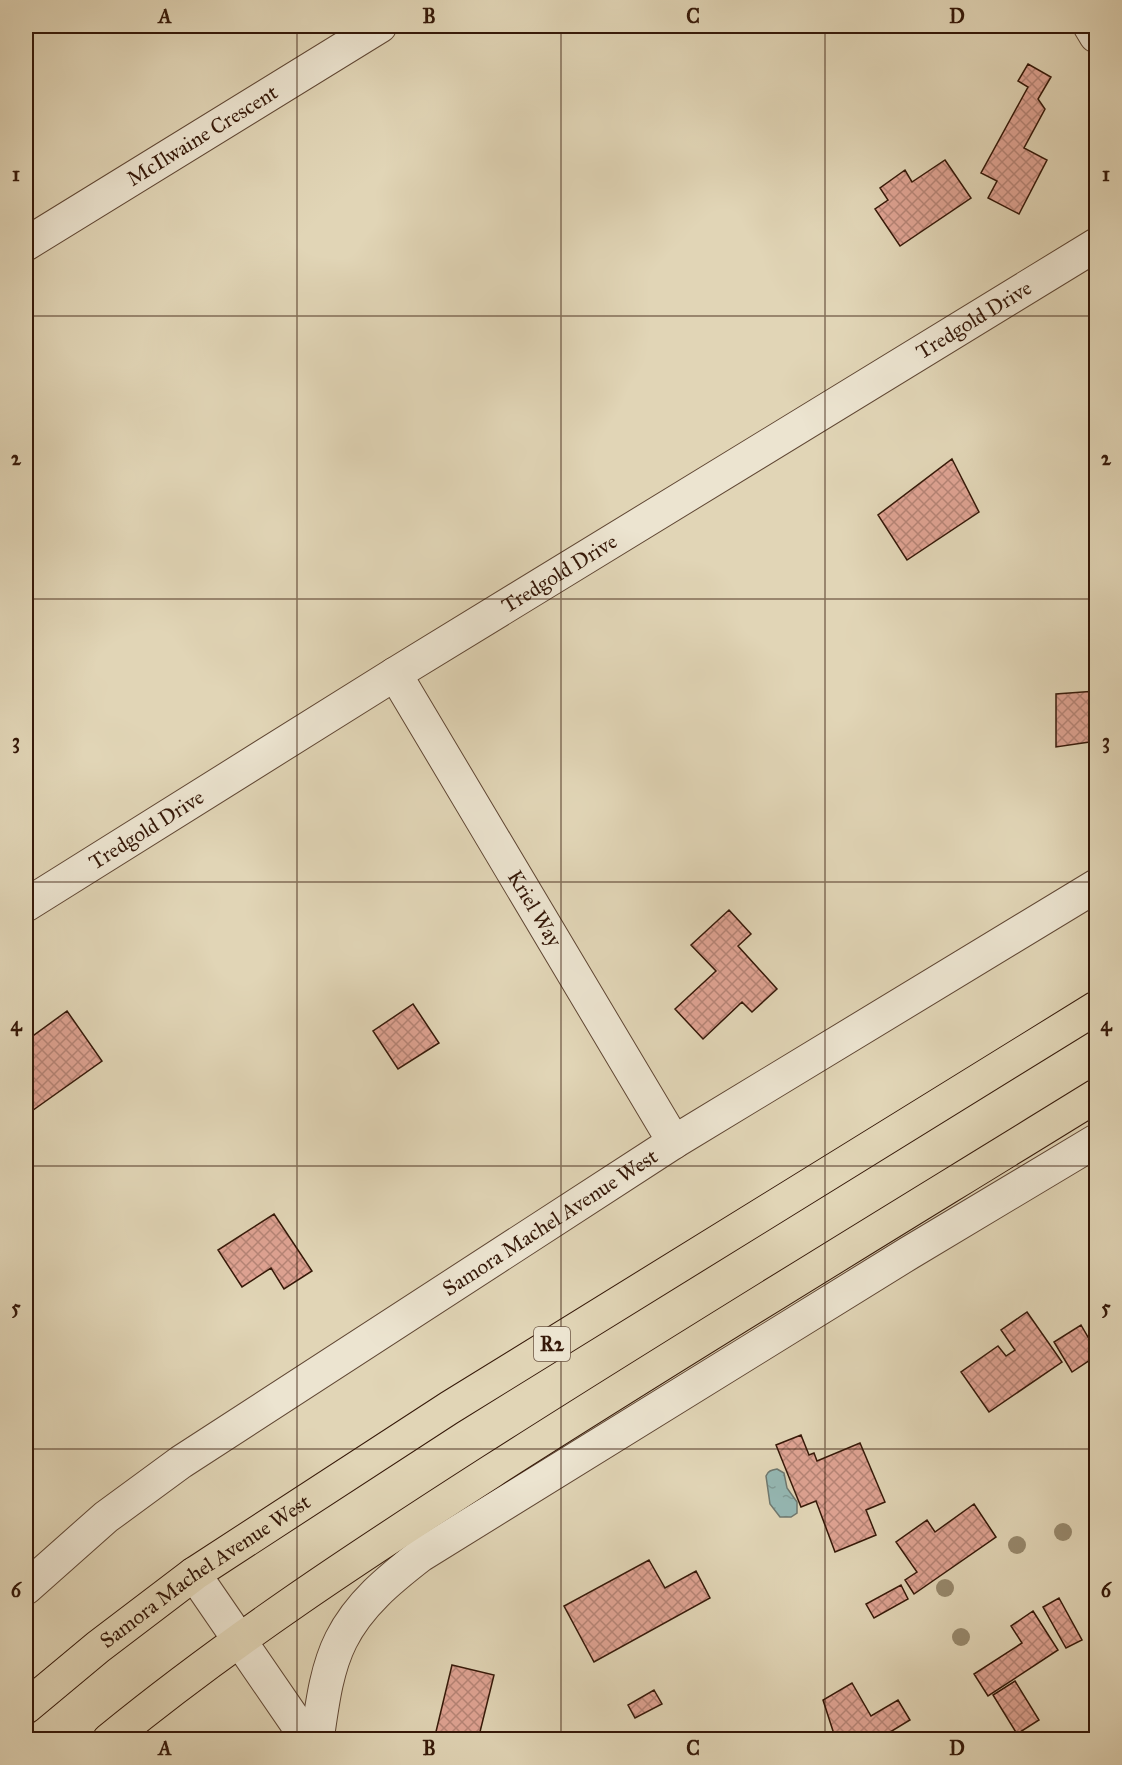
<svg xmlns="http://www.w3.org/2000/svg" width="1122" height="1765" viewBox="0 0 1122 1765" font-family="'IM FELL Great Primer',serif">
<style>
.water{fill:url(#water-ripples);stroke:#6f786f;stroke-width:1.5}
.building{fill:url(#building-cross-hatch);stroke:#351808;stroke-width:1.5}
.lines{fill:none;stroke-linecap:round;stroke-linejoin:round}
.minor-casing{stroke:#604734;stroke-width:35}
.highway-casing{stroke:#351808;stroke-width:35}
.minor{stroke:#ece4d0;stroke-width:33}
.highway{stroke:#e1d5b6;stroke-width:33}
.tree{fill:#97896d}
.grid{fill:none;stroke:#351808;stroke-width:1.5;stroke-opacity:0.55}
.labels{text-anchor:middle;stroke-width:4.5;stroke-linejoin:round;paint-order:stroke}
.shield{fill:#ece4d0;stroke:#6c5544;stroke-width:1.5}
.shield-label{font-size:20px;font-weight:bold;fill:#351808}
.street-label{font-size:21px;fill:#351808;stroke:#ece4d0}
.neatline{fill:none;stroke:#351808;stroke-width:2}
.grid-label{font-size:20px;text-anchor:middle;font-weight:bold;fill:#351808}
</style>
<defs>
<pattern id="water-ripples" width="26" height="14" patternUnits="userSpaceOnUse" patternTransform="scale(1.5)"><rect width="26" height="14" fill="#95b8b4"/><path d="M2 4q2-2 4 0t4 0M15 11q2-2 4 0t4 0" fill="none" stroke="#819d99"/></pattern>
<pattern id="building-cross-hatch" width="8" height="8" patternUnits="userSpaceOnUse" patternTransform="scale(1.5)"><rect width="8" height="8" fill="#dfa393"/><path d="M0 0l8 8M0 8l8-8" fill="none" stroke="#b68476"/></pattern>
</defs>
<rect width="100%" height="100%" fill="#e1d5b6"/>
<filter id="stains"><feTurbulence type="fractalNoise" baseFrequency=".00333" numOctaves="4"/><feColorMatrix values="0 0 0 0 .2 0 0 0 0 .09 0 0 0 0 .02 0 0 0 .5 -.17"/></filter>
<radialGradient id="worn" r=".72"><stop offset=".6" stop-color="#630" stop-opacity="0"/><stop offset="1" stop-color="#630" stop-opacity=".3"/></radialGradient>
<!-- water -->
<path class="water" d="M777,1469L784,1473L787,1488L797,1502V1513L791,1517H780L770,1504L766,1476C768,1471 771,1470 777,1469Z"/>
<!-- building -->
<path class="building" d="M1028,64L1051,77L1038,99L1045,109L1024,148L1047,160L1019,214L988,198L997,181L981,173L1028,87L1018,81Z
M945,160L971,198L900,246L875,209L888,200L880,188L905,170L912,182Z
M952,459L979,512L907,560L878,515Z
M1096,691V741L1056,747V694Z
M729,910L751,934L738,946L777,989L752,1012L742,1002L703,1039L675,1009L716,971L691,945Z
M413,1004L439,1043L398,1069L373,1031Z
M67,1011L102,1061L29,1113L26,1108V1041Z
M274,1214L312,1271L284,1289L271,1268L242,1287L218,1250Z
M1027,1312L1062,1362L989,1412L961,1372L998,1346L1006,1356L1015,1350L1001,1330Z
M1081,1325L1096,1351V1356L1072,1372L1054,1342Z
M801,1435L809,1455L814,1453L817,1461L860,1443L885,1502L866,1510L876,1535L835,1552L816,1501L801,1507L776,1445Z
M974,1504L996,1537L914,1594L905,1580L917,1572L896,1542L927,1520L935,1532Z
M649,1560L665,1588L696,1571L710,1598L594,1662L564,1606Z
M901,1585L908,1599L874,1618L866,1604Z
M1059,1598L1082,1640L1066,1648L1043,1607Z
M1033,1611L1058,1650L988,1696L974,1674L1022,1643L1011,1626Z
M452,1665L494,1675L478,1740H434Z
M1015,1681L1039,1720L1017,1734L993,1695Z
M852,1683L871,1716L898,1700L910,1720L877,1740H820L833,1731L823,1700Z
M654,1690L662,1704L635,1718L628,1705Z"/>
<g class="lines">
<defs>
<g id="minor">
<path d="M1090,26L1096,36"/>
<path id="s1" d="M26,244L380,26"/>
<path id="s2" d="M395,674L674,1142"/>
<path id="s3" d="M26,905L395,674L1096,245"/>
<path d="M194,1574L308,1740"/>
<path id="s4" d="M26,1588L106,1517L181,1462L674,1142L1096,886"/>
<path d="M317,1740C322,1706 326,1670 341,1640C359,1604 390,1579 421,1555L909,1253L1096,1141"/>
</g>
<g id="highway">
<path id="s5" d="M26,1707L98,1647L194,1574L449,1408L1096,1008"/>
<path d="M109,1740C230,1641 361,1555 492,1471C692,1343 895,1220 1096,1096"/>
</g>
</defs>
<!-- minor casing -->
<use href="#minor" class="minor-casing"/>
<!-- highway casing -->
<use href="#highway" class="highway-casing"/>
<!-- minor -->
<use href="#minor" class="minor"/>
<!-- highway -->
<use href="#highway" class="highway"/>
</g>
<!-- trees -->
<g class="tree">
<circle cx="1063" cy="1532" r="9"/>
<circle cx="1017" cy="1545" r="9"/>
<circle cx="945" cy="1588" r="9"/>
<circle cx="961" cy="1637" r="9"/>
</g>
<!-- grid -->
<path class="grid" d="M297,26V1740M561,26V1740M825,26V1740M26,316H1096M26,599H1096M26,882H1096M26,1166H1096M26,1449H1096"/>
<g class="labels">
<!-- shield labels -->
<rect class="shield" x="534" y="1327" width="36" height="34" rx="4.5"/>
<g class="shield-label">
<text x="552" y="1351">R2</text>
</g>
<!-- street labels -->
<g class="street-label">
<text dy="7" stroke="none"><textPath href="#s1" startOffset="207">McIlwaine Crescent</textPath></text>
<text dy="7" stroke="none"><textPath href="#s3" startOffset="1114">Tredgold Drive</textPath></text>
<text dy="7" stroke="none"><textPath href="#s3" startOffset="628">Tredgold Drive</textPath></text>
<text dy="7" stroke="none"><textPath href="#s3" startOffset="142">Tredgold Drive</textPath></text>
<text dy="7" stroke="none"><textPath href="#s2" startOffset="273">Kriel Way</textPath></text>
<text dy="7" stroke="none"><textPath href="#s4" startOffset="640">Samora Machel Avenue West</textPath></text>
<text dy="7" stroke="none"><textPath href="#s5" startOffset="225">Samora Machel Avenue West</textPath></text>
</g>
</g>
<!-- margin -->
<rect width="1122" height="1765" fill="none" stroke="#e1d5b6" stroke-width="66"/>
<rect x="33" y="33" width="1056" height="1699" class="neatline"/>
<g class="grid-label">
<text x="165" y="23">A</text>
<text x="429" y="23">B</text>
<text x="693" y="23">C</text>
<text x="957" y="23">D</text>
<text x="16" y="181">1</text>
<text x="1106" y="181">1</text>
<text x="16" y="465">2</text>
<text x="1106" y="465">2</text>
<text x="16" y="748">3</text>
<text x="1106" y="748">3</text>
<text x="16" y="1031">4</text>
<text x="1106" y="1031">4</text>
<text x="16" y="1314">5</text>
<text x="1106" y="1314">5</text>
<text x="16" y="1597">6</text>
<text x="1106" y="1597">6</text>
<text x="165" y="1755">A</text>
<text x="429" y="1755">B</text>
<text x="693" y="1755">C</text>
<text x="957" y="1755">D</text>
</g>
<rect width="100%" height="100%" filter="url(#stains)"/>
<rect width="100%" height="100%" fill="url(#worn)"/>
</svg>
